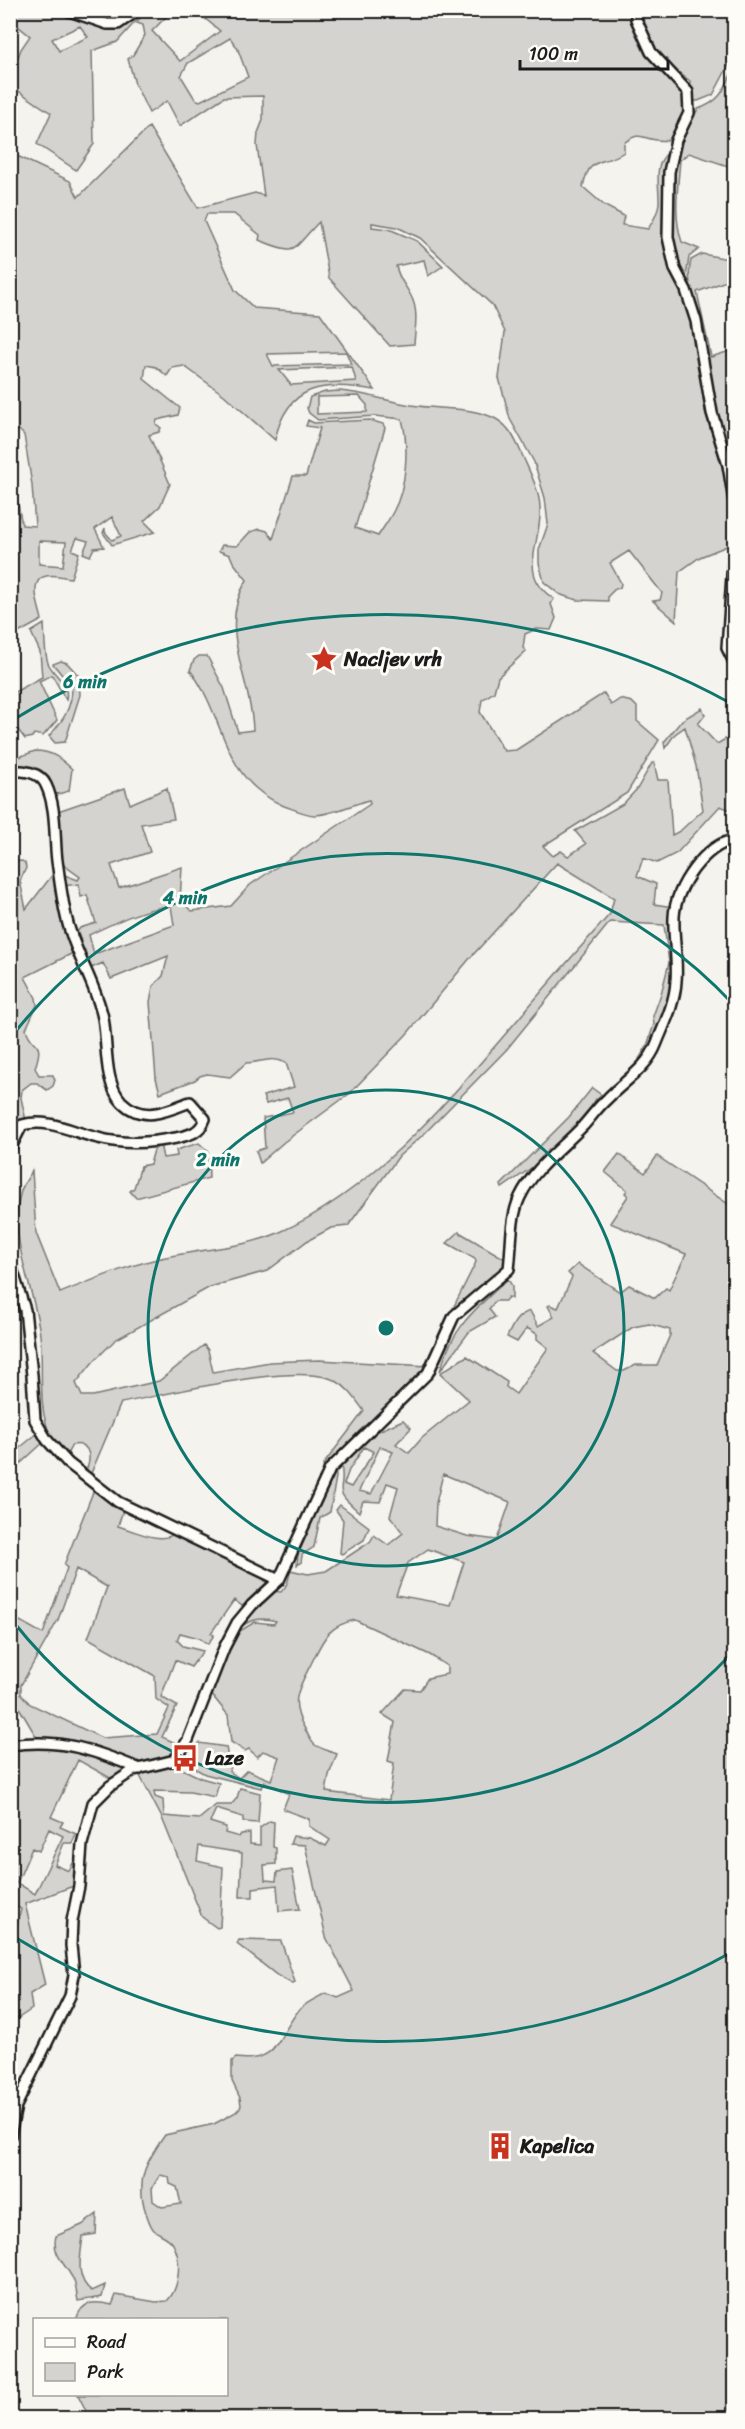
<svg xmlns="http://www.w3.org/2000/svg" width="745" height="2429" viewBox="0 0 745 2429" font-family="Sriracha,sans-serif">
<style>
.green{fill:#d4d3cf;stroke:#787876;stroke-width:1.5;fill-rule:evenodd}
.lines{fill:none;stroke-linecap:round;stroke-linejoin:round}
.minor-casing{stroke:#1c1c1c;stroke-width:14}
.minor{stroke:#fdfcf7;stroke-width:9}
.ring{fill:none;stroke:#0f766e;stroke-width:3}
.labels{text-anchor:middle;stroke-width:6;stroke-linejoin:round;paint-order:stroke}
.poi-label{font-size:20px;font-weight:bold;fill:#1c1c1c;stroke:#fdfcf7;text-anchor:start}
.centre{fill:#0f766e;stroke:#fdfcf7;stroke-width:3}
.ring-label{font-size:18px;text-anchor:middle;font-weight:bold;fill:#0f766e;stroke:#fdfcf7;stroke-width:6;stroke-linejoin:round;paint-order:stroke}
</style>
<rect width="100%" height="100%" fill="#f4f3ee"/>
<filter id="ink" filterUnits="userSpaceOnUse"><feTurbulence type="fractalNoise" baseFrequency=".0167" numOctaves="2"/><feDisplacementMap in="SourceGraphic" scale="12" xChannelSelector="R" yChannelSelector="G"/><feConvolveMatrix kernelMatrix="1 2 1 2 8 2 1 2 1" color-interpolation-filters="sRGB"/></filter>
<g filter="url(#ink)">
<!-- green -->
<path class="green" d="M642,10L734,11V55L713,95L698,101H693L690,81C668,65 637,41 642,10Z
M20,11H61L105,26L135,17L137,20L117,42L92,51L94,144L76,170L37,144L51,113L11,86V63L12,60H17L21,49L30,36L13,22ZM80,26L88,37L59,51L52,39Z
M144,11H172L152,31L180,61L220,31L196,11H633C633,32 644,53 659,69C669,80 688,86 686,104C685,110 681,116 679,122C677,127 677,134 676,140C670,140 662,141 656,140C640,138 640,131 624,143V152C604,166 589,154 583,187L605,206L624,216L622,225L648,229C653,221 658,213 659,203C660,186 652,164 669,152L665,211L696,343L705,411L730,492L733,511L732,544L700,557L679,572L676,621L653,601L660,600L662,593L629,551L610,563L621,583L620,588L615,589L608,596V601L578,600L567,597L559,594L544,582L539,563V550L548,524L545,498L534,462L510,419L499,378L505,332L492,305L420,238L397,227L372,223V227L389,229L417,241L443,266L428,276L424,260L396,266C399,280 405,284 411,296C419,311 415,328 414,344L390,346L329,278L319,222C290,251 300,256 259,240L260,235L234,214H207L204,221L235,290L254,308L320,313L375,390C326,381 287,383 275,440L224,395L184,366L172,368L167,376L156,367L146,365L144,379L180,408L178,415L157,420L156,424L161,428L159,432L149,435L170,484L160,506L144,521L155,532L112,545L103,533L105,528V532L112,540L121,536L112,517L95,529L104,547L94,548L90,556L83,553L88,541L77,538L72,550L79,553L71,578C63,577 53,574 46,576C27,580 40,608 42,620L11,637L10,462L22,525L35,526L32,485L24,435L19,430L11,433V153L70,181L78,197L149,127L198,208L255,193L264,196L257,145L258,133L263,120V96L224,97L180,126L167,101L149,113L135,84L128,59L133,55L145,35L143,25L137,23ZM230,38L237,47L248,77L200,101L195,99L181,76L188,63ZM346,352L351,364L273,366L267,354ZM352,367L356,381L291,385L279,370ZM39,541L66,542L63,566L39,564Z
M734,68V168L689,153L680,160C678,186 673,217 682,242L699,249L689,257L686,278L683,281C671,239 666,188 678,146C682,133 691,121 698,109C721,101 724,90 734,68Z
M702,254L734,260V278L697,292L711,357L733,350L734,361V466C714,420 710,371 700,322C696,299 685,285 691,260Z
M340,391C365,393 387,401 411,405C439,410 471,406 496,419C509,426 515,439 521,452C528,469 539,488 540,507C543,542 515,573 554,599L551,604L556,618L551,630L536,629L525,634L523,648L526,651L498,677L494,692L482,700L480,712L504,751L516,750L604,693L611,705L620,699L632,702L637,707V721L659,740L627,793L543,846L553,856L561,851L568,856L586,844L575,831L623,804L637,789L652,763H654L658,780H668L672,835L680,831L703,810L696,766L685,727L675,734L665,748L664,742L682,720L702,708L705,715L698,724L717,744L734,734V811L720,806L677,853L657,863L643,858L637,876L656,884L654,904L673,907C672,930 676,969 672,990C667,1013 657,1046 640,1062L639,1059L647,1046L654,1024L653,1016L661,994L669,963L664,925L610,922L507,1049L424,1134L399,1156L348,1226L331,1228L307,1241L267,1271L210,1287L115,1340L93,1362L76,1383L82,1396H93L159,1381L204,1345L208,1350L213,1372L270,1362L319,1360L428,1366C397,1405 354,1431 324,1471L323,1465L364,1411C356,1400 349,1388 336,1381C301,1360 165,1395 121,1403L89,1478L84,1474C92,1461 92,1441 72,1445L65,1458C32,1421 45,1379 40,1335C35,1288 7,1239 21,1191C23,1184 29,1177 32,1171L36,1233L60,1293C97,1278 136,1262 176,1255C211,1248 245,1247 278,1233C377,1189 451,1097 520,1017C549,982 580,948 610,914L614,898L557,863L471,957L406,1035L349,1094L284,1142L260,1163L256,1151L265,1148L263,1118L293,1112L288,1098L266,1104L263,1096L294,1087L286,1063C270,1055 262,1063 246,1063L230,1077L207,1074L200,1076L195,1080L160,1093L156,1078L150,1002L153,986L163,976L168,956L111,979L103,963L89,969L84,962L87,957L85,950L78,942L81,940L77,932L80,928L96,923L87,895L81,897L79,884L63,886L62,874L78,880L80,877L61,863L55,812L125,788L130,804L167,788L174,819L141,824L150,852L111,865L119,888L182,867L180,901L192,911L231,906L250,885L370,804L369,800C354,804 330,815 315,815C306,815 293,809 284,806C220,779 227,718 190,670L194,660L199,656H207L224,688L238,732L253,730C252,679 216,628 247,580L233,562L230,555L219,551L222,545L237,546L250,532L260,529L267,531L273,539L293,476H306L320,428L306,426L308,420L314,423L370,420L383,424L385,428L355,528L378,536C383,528 389,520 393,512C407,487 409,446 402,419L375,416L318,420L309,413L307,408L310,397L325,392ZM359,396L367,405V412L317,414V397ZM171,906L174,925L94,954L89,935C116,922 141,909 171,906Z
M44,624C45,636 44,652 48,663C55,678 70,682 66,700L52,675L39,681L57,720L43,736L34,734L32,737L25,739L13,723H11V694L42,677L40,652L31,632Z
M61,661L67,663L79,676L80,695L65,742L55,743L49,736C63,721 72,708 72,687L53,664Z
M35,751C52,751 60,758 72,769L69,791L51,796L48,784L11,769V760Z
M22,861L25,863L26,868L20,881L26,909L57,869L60,916L73,953L25,977L36,998L37,1005L26,1029C33,1051 45,1038 35,1068L39,1075H53L55,1080L53,1086L47,1090L37,1083H31L22,1090L21,1098L27,1125L11,1157L10,862Z
M592,1088L604,1097L600,1102L596,1099L592,1105L594,1108L537,1164L502,1188L501,1185L569,1117Z
M199,1143L208,1151L209,1178L136,1198L130,1191L134,1188L141,1166L150,1164L154,1150L160,1144L163,1158L177,1156L176,1150Z
M619,1154L645,1173L657,1156L734,1208V2418H90L78,2395L226,2394V2320H76C82,2300 95,2301 112,2305L116,2295L156,2302L167,2301C180,2288 182,2260 173,2244C168,2236 160,2235 154,2230C150,2226 148,2218 146,2213C135,2180 146,2162 165,2135L214,2124L236,2112L241,2106L240,2098L232,2081V2061L236,2058C277,2064 277,2038 298,2011C304,2003 317,1998 326,1993L338,1998L354,1991L326,1937L305,1845L290,1844L293,1836L310,1838L326,1846L330,1840L309,1826V1819L283,1809L289,1794L264,1781L261,1788L205,1774L194,1768L193,1760L199,1743L226,1747L228,1759L227,1763L231,1767L229,1771L239,1778L247,1770L271,1780L279,1757L263,1751L257,1757L249,1749L245,1751L231,1742L228,1715L212,1695L233,1635L255,1622L274,1624L276,1621C260,1617 251,1619 238,1629L239,1624L272,1591L281,1592C288,1585 289,1579 290,1570L308,1574L326,1571L370,1542L374,1535L388,1545L403,1533L390,1516L398,1487L387,1483L380,1502L363,1501L359,1512C329,1486 347,1494 341,1465L372,1434L403,1420L411,1428L396,1444L409,1453L422,1438L469,1400L440,1373L467,1356L507,1382L506,1387L516,1394L548,1348L537,1339V1334L527,1328L517,1342L507,1337C513,1324 517,1315 530,1311L538,1326L554,1317L548,1306L550,1305L558,1308L572,1277L568,1273L578,1264L620,1292L629,1285L655,1298L666,1288L669,1290L686,1254L610,1223L628,1196L625,1193L627,1190L605,1172ZM649,1324L670,1330V1335L657,1365H636L624,1371H617L593,1353L633,1327ZM364,1447L374,1452L351,1487L344,1484L349,1470ZM380,1447L393,1452L371,1494L359,1491ZM443,1474L510,1502L497,1540L467,1536L435,1526L436,1503ZM428,1549L464,1562L450,1605L396,1595L408,1563ZM355,1620L430,1655L447,1666V1674L428,1678L420,1690L405,1689L382,1714L395,1722L388,1761L394,1763L389,1800L326,1792L329,1775L337,1754C330,1751 321,1749 315,1745C310,1741 308,1734 305,1729C289,1703 298,1689 311,1664C323,1640 327,1626 355,1620ZM160,2175L169,2177L170,2184L177,2187L181,2204L162,2207L153,2201L152,2188Z
M459,1232L507,1260L501,1270L455,1310L453,1308L476,1262L475,1259L447,1243Z
M508,1279L512,1286V1299L508,1297L505,1301H495L489,1309L495,1317L469,1332L440,1371C453,1326 475,1309 508,1279Z
M39,1432L45,1441L11,1472V1455Z
M333,1472L336,1474V1477L330,1512L320,1518L314,1547L302,1555L301,1563L297,1565L298,1555Z
M95,1487L124,1507L118,1526C136,1531 161,1545 175,1533L263,1578L267,1584L245,1608L234,1600L211,1633L214,1635L208,1644L199,1638L180,1633L177,1640L183,1646L203,1651L191,1667L175,1660L161,1697L177,1706L162,1737L180,1745L168,1756L139,1764L69,1740L37,1738L11,1694V1616L43,1634L67,1568L64,1565ZM76,1569L107,1587L88,1638L155,1676L156,1699L169,1708L157,1734L102,1738L30,1704L21,1694V1685L58,1620Z
M340,1505L369,1527L364,1540L342,1554L340,1553L343,1520L336,1510Z
M58,1744L126,1767V1769L112,1779L78,1760L51,1817L63,1822L60,1827L76,1834L72,1843H64L55,1865L69,1871L77,1855L76,1885L25,1904L45,1985L30,1994L32,2009L11,2023L10,2000L15,1975L11,1974V1942L13,1943L21,1909L11,1903V1747ZM49,1829L63,1836L35,1894L17,1883L32,1848L39,1851Z
M176,1766L201,1778L219,1783L215,1797L190,1792L154,1791L155,1797L163,1800L164,1816L199,1819L216,1805H231L237,1798L240,1788L260,1793L258,1823L243,1822V1817L216,1809L210,1822L226,1827L225,1833L239,1837L241,1834L250,1833V1844L260,1845V1828L270,1821L274,1822L273,1847L276,1848V1864L264,1865L265,1880L276,1881L277,1872L292,1870L300,1909L279,1911L277,1885L253,1888V1897H240L242,1853L199,1846L197,1861L223,1867L220,1927L217,1928L202,1917L162,1818L139,1774Z
M239,1940L281,1941L295,1982L293,1984L278,1976L237,1944Z
M97,2214L96,2234L83,2236C81,2254 74,2279 92,2291L105,2285L102,2297L78,2301C77,2295 76,2287 74,2281C67,2265 51,2255 56,2236L82,2225Z"/>
<g class="lines">
<defs>
<path id="minor" d="M66,10L107,24H118L138,10
M636,10V19L651,52L688,92L689,113L676,140L669,172L668,237L675,269L686,290L696,321L712,413L728,465L734,501
M734,547L727,648L734,662
M10,771C23,770 40,772 46,785C57,808 54,837 57,861C60,881 62,901 67,920C75,954 96,984 103,1018C108,1044 103,1082 122,1102C143,1123 167,1111 190,1102L205,1119C200,1133 189,1135 176,1138C149,1143 125,1145 98,1138C72,1132 49,1118 22,1125L10,1149
M10,1262L25,1310L32,1375L35,1420L47,1440L68,1463L118,1502L279,1580
M10,1745C61,1738 94,1750 140,1769
M10,2136L16,2106L70,1996L74,1975L71,1945L72,1921L79,1886L82,1844L93,1803L110,1786L134,1770L175,1760L188,1740L224,1648L237,1623L252,1605L279,1580L330,1469L428,1373L454,1316L509,1269C512,1246 510,1218 520,1197C534,1168 561,1149 583,1126C591,1117 598,1107 607,1099C623,1082 647,1068 656,1045C664,1025 675,1003 676,981C678,959 673,938 674,917C675,887 705,845 734,840"/>
</defs>
<!-- minor casing -->
<use href="#minor" class="minor-casing"/>
<!-- minor -->
<use href="#minor" class="minor"/>
</g>
</g>
<!-- distance rings -->
<g class="ring">
<circle cx="386" cy="1328" r="238"/>
<path d="M733 1652A475 475 0 0 1 12 1620M12 1036A475 475 0 0 1 733 1004"/>
<path d="M732 1952A713 713 0 0 1 13 1936M13 720A713 713 0 0 1 732 704"/>
</g>
<!-- icons -->
<defs>
<symbol id="sight-bare" viewBox="-9 -9 18 18"><path d="M0-6L1.8-2.2L6-1.7L2.9 1.2L3.7 5.4L0 3.3L-3.7 5.4L-2.9 1.2L-6-1.7L-1.8-2.2Z" fill="#c8321e" stroke="#fdfcf7" stroke-width="2.5" paint-order="stroke"/></symbol>
<symbol id="bus-bare" viewBox="-9 -9 18 18"><path d="M-5-6H5V4H4V6H2V4H-2V6H-4V4H-5ZM-3.5-4V0h7V-4ZM-3.5 1.2v1.5H-2V1.2ZM2 1.2v1.5H3.5V1.2Z" fill="#c8321e" stroke="#fdfcf7" stroke-width="2.5" paint-order="stroke"/></symbol>
<symbol id="building-bare" viewBox="-9 -9 18 18"><path d="M-4-6H4V6H1V3H-1V6H-4ZM-2.5-4.3h1.7v1.8h-1.7ZM.8-4.3h1.7v1.8H.8ZM-2.5-1h1.7V.8h-1.7ZM.8-1h1.7V.8H.8Z" fill="#c8321e" stroke="#fdfcf7" stroke-width="2.5" paint-order="stroke"/></symbol>
</defs>
<g fill-rule="evenodd">
<use href="#sight-bare" x="305" y="640" width="38" height="38"/>
<use href="#bus-bare" x="166" y="1739" width="38" height="38"/>
<use href="#building-bare" x="481" y="2127" width="38" height="38"/>
</g>
<g class="labels">
<!-- poi labels -->
<g class="poi-label">
<text x="344" y="666">Nacljev vrh</text>
<text x="205" y="1765">Laze</text>
<text x="520" y="2153">Kapelica</text>
</g>
</g>
<circle cx="386" cy="1328" r="9" class="centre"/>
<g class="ring-label">
<text x="85" y="688">6 min</text>
<text x="185" y="904">4 min</text>
<text x="218" y="1166">2 min</text>
</g>
<!-- margin -->
<rect width="745" height="2429" fill="none" stroke="#fdfcf7" stroke-width="36"/>
<rect x="18" y="18" width="709" height="2393" fill="none" stroke="#1c1c1c" stroke-width="2" filter="url(#ink)"/>
<!-- legend -->
<rect x="33" y="2318" width="195" height="78" fill="#fdfcf7" stroke="#a3a29f" stroke-width="1.5"/>
<rect x="45" y="2338" width="30" height="9" fill="#fdfcf7" stroke="#a3a29f" stroke-width="1.5"/>
<text x="87" y="2348" font-size="18" fill="#1c1c1c">Road</text>
<rect x="45" y="2363" width="30" height="18" fill="#d4d3cf" stroke="#a3a29f" stroke-width="1.5"/>
<text x="87" y="2378" font-size="18" fill="#1c1c1c">Park</text>
<!-- scale -->
<path d="M520 60v9h148v-9" fill="none" stroke="#1c1c1c" stroke-width="3"/>
<text x="529" y="60" font-size="18" fill="#1c1c1c" stroke="#fdfcf7" stroke-width="4.5" paint-order="stroke">100 m</text>
</svg>
